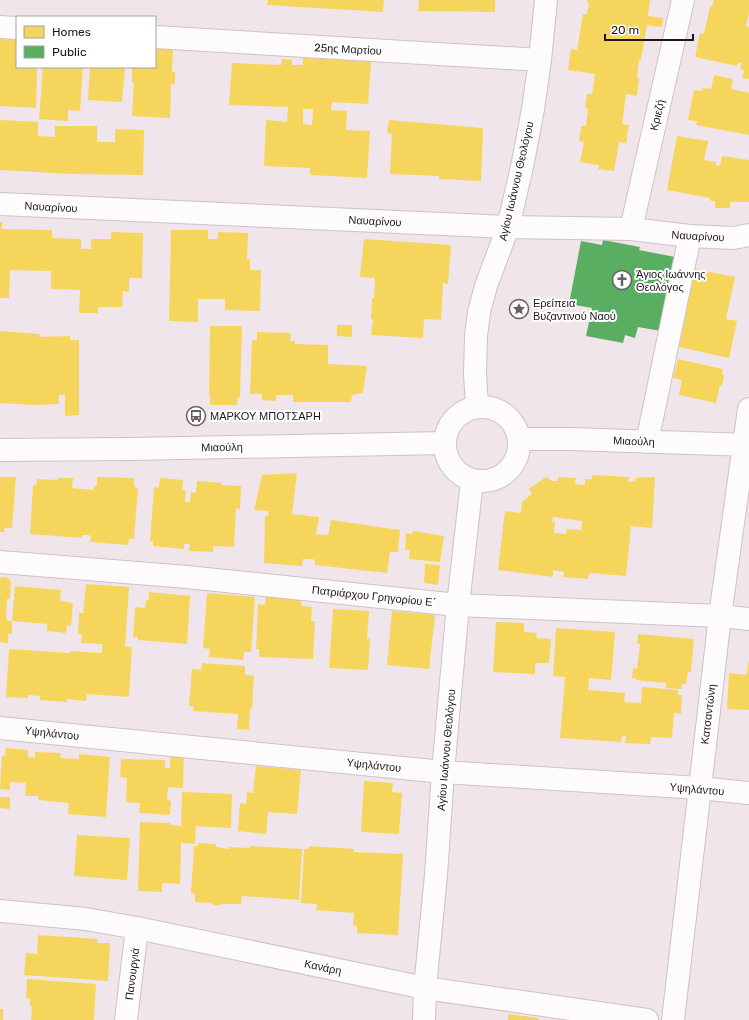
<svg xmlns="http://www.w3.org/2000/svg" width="749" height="1020" viewBox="0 0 749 1020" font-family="Rubik,sans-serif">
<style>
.homes{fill:#f6d55c;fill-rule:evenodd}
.public{fill:#5aae61}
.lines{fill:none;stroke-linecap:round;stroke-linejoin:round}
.minor-casing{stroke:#cdc2c8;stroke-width:24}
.minor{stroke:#fdfbfc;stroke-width:22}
.labels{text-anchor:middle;stroke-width:4;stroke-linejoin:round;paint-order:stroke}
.street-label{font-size:11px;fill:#1f161b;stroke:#fff}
.poi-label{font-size:11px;fill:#1f161b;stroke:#fff;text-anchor:start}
</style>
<rect width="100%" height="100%" fill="#f1e5ec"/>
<!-- homes -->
<path class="homes" d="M268,0H384L383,12L267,5Z
M419,0H495V12L418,11Z
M588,0H650L648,16L663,18L662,27L647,25L641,60H639L637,78L639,79L637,96L626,94L622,124L629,125L626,143L619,142L614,171L598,169L599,165L580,162L584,142L579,141L581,126H586L588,109L585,108L587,94H592L595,74L568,70L571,49L577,50L583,14H587L589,3H587Z
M714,0H749V13L746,26L749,27V79L742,78L744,70L740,69L742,63L739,62L737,66L695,57L700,33L704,34L710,6H712Z
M0,39L17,40V67H37L36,108L0,106Z
M155,47L173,48L172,72H175V84H171L170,118L132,116L134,82L132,83V67H155Z
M303,58L371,61L368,104L332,102L331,110L347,111L346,130L370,131L367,178L310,175V168L264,166L266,120L287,122L288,107L229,105L232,63L281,65L282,59L292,60V65H303ZM303,109H313L312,125L303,124Z
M43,67H83L80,111L68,110V121L39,119Z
M90,67H125L122,102L88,100Z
M714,75L733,79L731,89L749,93V135L696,125L697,121L688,120L694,90L702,91V88L711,89Z
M0,120L38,122V136L55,137V126H97V142H115V129L144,130L143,175L71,174L0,170Z
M389,120L483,128L481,181L439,179V176L390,174L392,134L387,133Z
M677,136L708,141L704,160L716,162V165L720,166L722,156L749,160V202H730V208H715V201H711L710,198L667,190Z
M0,222H2V229L52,230V238L81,239V249H91V239H111V232L143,233L142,278H129V292L123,291L122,307H98V313H79L80,290L51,289V271L10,270L9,298H0Z
M171,230H208V239H218V232L248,233L247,260L250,259V270H261L260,311L225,310V299H198V322L169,321Z
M364,239L451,245L448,284L443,283L441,320L424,319L423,338L371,335L373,319H371L372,298H374L375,278L360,277Z
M695,269L735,277L726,319L737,321L729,358L679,347Z
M337,325H352V337L337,336Z
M210,326H242L240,397H238L237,405H210V395H209Z
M0,331L40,334L39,337L70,336V340H79V415L65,416V395H59V404L34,405L0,403Z
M257,332L291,333L290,341H295V344L328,345V364L367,366L363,393L352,395L351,402H293V395H276V401L262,400V394H250L252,340H257Z
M678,359L723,369L722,374L724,375L722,386L720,385L716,403L679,395L682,380L673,378Z
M297,473L292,514L319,517L316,534L328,535L331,520L400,530L398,552H390L387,573L315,565V560L312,559H303L302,566L264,563L265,516H268L269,511L254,510L262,475Z
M592,475L629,477L628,482L636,481L635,478L655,477L652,528L631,526L626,576L589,573L588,579L563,577L564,572L553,570V577L498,570L505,511L521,513L522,502L532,494L529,489L546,477L552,481H558V477L576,478L575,484L585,485V479H592ZM553,517L582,521L581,530L567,529L566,534L554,533L555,522H552Z
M0,477H16L12,528H4L5,532H0Z
M97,477L134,478V487L138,488L134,539H129L128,545L90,542L91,536L88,535H82V538L30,534L33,486L37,484V479L57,480L58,478H73L72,488L93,490L94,486H97Z
M160,478L183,480L182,490L186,491L185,502H190L191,492L196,493L197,481L222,483V485L241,486L240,509L236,508L234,547L213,546V552L189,551L190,544H184V549L153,546V541H150L154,487L159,488Z
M413,531L444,536L440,562L409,559L410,550H405L406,533L412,534Z
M425,564L440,565L438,585L424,583Z
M6,577L9,579L11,582L10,599H7L6,620L12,621V634H8V643L0,642V578Z
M86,584L129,587L125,646L132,647L129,697L87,694L86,701L67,699V702L40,700V696L28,695V698L6,697L9,649L70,653V651L102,653V644L81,643L82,634H78L79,613H83Z
M15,586L61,590L60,601L73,603L71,626L67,625L66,633L47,631V624L12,621Z
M149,592L190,596L187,644L138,640V637H133L135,607L145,608L146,600H149Z
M207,593L255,597L251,652H244L243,660L209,657L210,649L203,648Z
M266,595L302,596L301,606L312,607L311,621H315L313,659L259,657V649H256L258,604L265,605Z
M333,609L369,611L367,639H370L368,670L329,668Z
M392,611L435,615L429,669L387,665Z
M496,622L524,623V632L537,633L536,638L551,639L549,663H535V674L493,672Z
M556,628L615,632L611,680L589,678L588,690L625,693L624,702L641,703L642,687L678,690V695H682L681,714L674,713L672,738L651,737L650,744L625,743L626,736H622L621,742L560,738L565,677L553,676Z
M638,634L694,639L691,672H688L686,684H682L681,689L666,688V683L636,680V678H632L633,668L637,669L640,644L637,643Z
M748,662H749V710L727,709L729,673L747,675Z
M202,663L245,666V675L254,676L252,709L250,708L249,730L237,729L238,714L193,711L194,706H189L192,669L201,670Z
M6,748L28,750V757L35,758V752L61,753L60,758L79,759V754L110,757L106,817L68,814L69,803L38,800V796H25L26,783L10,782V790L0,789L2,755L5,756Z
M170,753L184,754L183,788L168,787L167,800L171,801L170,815L139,813L140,803L126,802L127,778L120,777L121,759L165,760V768H170Z
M256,766L301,770L297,814L268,812L266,834L238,831L240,803L246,804L247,792L253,793Z
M364,781L393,783L392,792L402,793L399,834L361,832Z
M182,792L232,794L231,828L196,826L195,844L181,843L180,884L162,883V892L138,891L140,822L170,823V825L181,826Z
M0,797H10V809L0,808Z
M77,835L130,838L127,880L74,876Z
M198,843L216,844V847L229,849V847L249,848L250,846L302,849L299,900L242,896L241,904H222L216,906L210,903L195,902V894L191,893L194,846H198Z
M309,846L354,849L353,852L403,854L398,935L357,933V926L353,925L354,913L316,910L317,904L301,903L304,849H309Z
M38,935L98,939L97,943H110L108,981L24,975L26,953L37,954Z
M27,979L96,984L94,1020H31L32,1006H30V998H26Z
M0,1009H3V1020H0Z
M508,1014L539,1018L538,1020H508Z"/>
<!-- public -->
<path class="public" d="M603,240L640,247L639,250L675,257L661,331L638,327L635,338L625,335L623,343L586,336L592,308L569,304L581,241L602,245Z"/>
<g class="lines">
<defs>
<path id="minor" d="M0,27L17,28
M155,37L540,60
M0,204L508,227L631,229L690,236L733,238L749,235
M631,229L683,0
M445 444a37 37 0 1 1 74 0a37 37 0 1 1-74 0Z
M477,407L475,374L476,336L479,312L486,286L508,227L522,167L533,109L540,60L546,0
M519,439H571L749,445
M647,442L690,236
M0,450L131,449L444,443
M0,562L187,577L458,605L720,616L749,619
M0,728L443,772L699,788L749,793
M0,911L86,919L137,928L425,988L647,1020
M126,1020L137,928
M424,1020L425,988L436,875L443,772L458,605L472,481
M673,1020L720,616L749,409"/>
</defs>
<!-- minor casing -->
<use href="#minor" class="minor-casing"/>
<!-- minor -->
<use href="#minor" class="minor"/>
</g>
<!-- icons -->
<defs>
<symbol id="church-ring" viewBox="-11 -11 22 22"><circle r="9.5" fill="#fff" stroke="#685e64" stroke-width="1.5"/><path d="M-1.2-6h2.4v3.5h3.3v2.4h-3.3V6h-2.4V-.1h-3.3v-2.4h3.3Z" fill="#685e64"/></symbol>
<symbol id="sight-ring" viewBox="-11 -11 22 22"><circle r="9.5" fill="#fff" stroke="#685e64" stroke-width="1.5"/><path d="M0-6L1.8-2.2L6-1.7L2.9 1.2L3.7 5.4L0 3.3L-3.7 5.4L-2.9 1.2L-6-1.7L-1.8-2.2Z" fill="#685e64"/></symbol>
<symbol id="bus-ring" viewBox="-11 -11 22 22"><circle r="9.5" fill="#fff" stroke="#685e64" stroke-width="1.5"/><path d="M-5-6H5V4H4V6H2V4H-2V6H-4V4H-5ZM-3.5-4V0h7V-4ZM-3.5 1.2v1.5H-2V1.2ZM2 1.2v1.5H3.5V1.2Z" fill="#685e64"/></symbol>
</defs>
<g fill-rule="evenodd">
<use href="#church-ring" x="611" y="269" width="22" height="22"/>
<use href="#sight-ring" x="508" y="298" width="22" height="22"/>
<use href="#bus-ring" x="185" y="405" width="22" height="22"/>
</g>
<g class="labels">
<!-- street labels -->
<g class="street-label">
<text transform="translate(348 49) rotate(3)" y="4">25ης Μαρτίου</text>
<text transform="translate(657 115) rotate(-77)" y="4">Κριεζή</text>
<text transform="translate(516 181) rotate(-77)" y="4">Αγίου Ιωάννου Θεολόγου</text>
<text transform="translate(51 207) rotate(3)" y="4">Ναυαρίνου</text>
<text transform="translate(375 221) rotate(3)" y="4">Ναυαρίνου</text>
<text transform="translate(698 236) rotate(3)" y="4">Ναυαρίνου</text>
<text transform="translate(634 441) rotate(2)" y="4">Μιαούλη</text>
<text transform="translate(222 447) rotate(-1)" y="4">Μιαούλη</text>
<text transform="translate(374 596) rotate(6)" y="4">Πατριάρχου Γρηγορίου Ε΄</text>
<text transform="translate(708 714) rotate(-83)" y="4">Κατσαντώνη</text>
<text transform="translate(52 733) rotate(6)" y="4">Υψηλάντου</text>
<text transform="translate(446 750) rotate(-85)" y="4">Αγίου Ιωάννου Θεολόγου</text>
<text transform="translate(374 765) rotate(6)" y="4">Υψηλάντου</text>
<text transform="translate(697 789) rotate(5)" y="4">Υψηλάντου</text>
<text transform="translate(323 967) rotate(12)" y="4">Κανάρη</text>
<text transform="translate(132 974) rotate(-83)" y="4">Πανουργιά</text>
</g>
<!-- poi labels -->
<g class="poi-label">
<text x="636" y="278">Άγιος Ιωάννης<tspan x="636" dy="13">Θεολόγος</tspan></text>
<text x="533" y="307">Ερείπεια<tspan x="533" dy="13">Βυζαντινού Ναού</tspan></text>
<text x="210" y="420">ΜΑΡΚΟΥ ΜΠΟΤΣΑΡΗ</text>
</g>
</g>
<!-- legend -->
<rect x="16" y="16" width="140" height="52" fill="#ffffff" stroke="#a5a2a4"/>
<rect x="24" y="26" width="20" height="12" fill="#f6d55c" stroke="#a5a2a4"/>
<text x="52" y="36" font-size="12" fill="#1f161b">Homes</text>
<rect x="24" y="46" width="20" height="12" fill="#5aae61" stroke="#a5a2a4"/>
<text x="52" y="56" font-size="12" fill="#1f161b">Public</text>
<!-- scale -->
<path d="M605 34v6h88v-6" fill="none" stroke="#1f161b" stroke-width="2"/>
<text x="611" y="34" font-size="12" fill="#1f161b" stroke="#ffffff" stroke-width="3" paint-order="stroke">20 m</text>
</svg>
